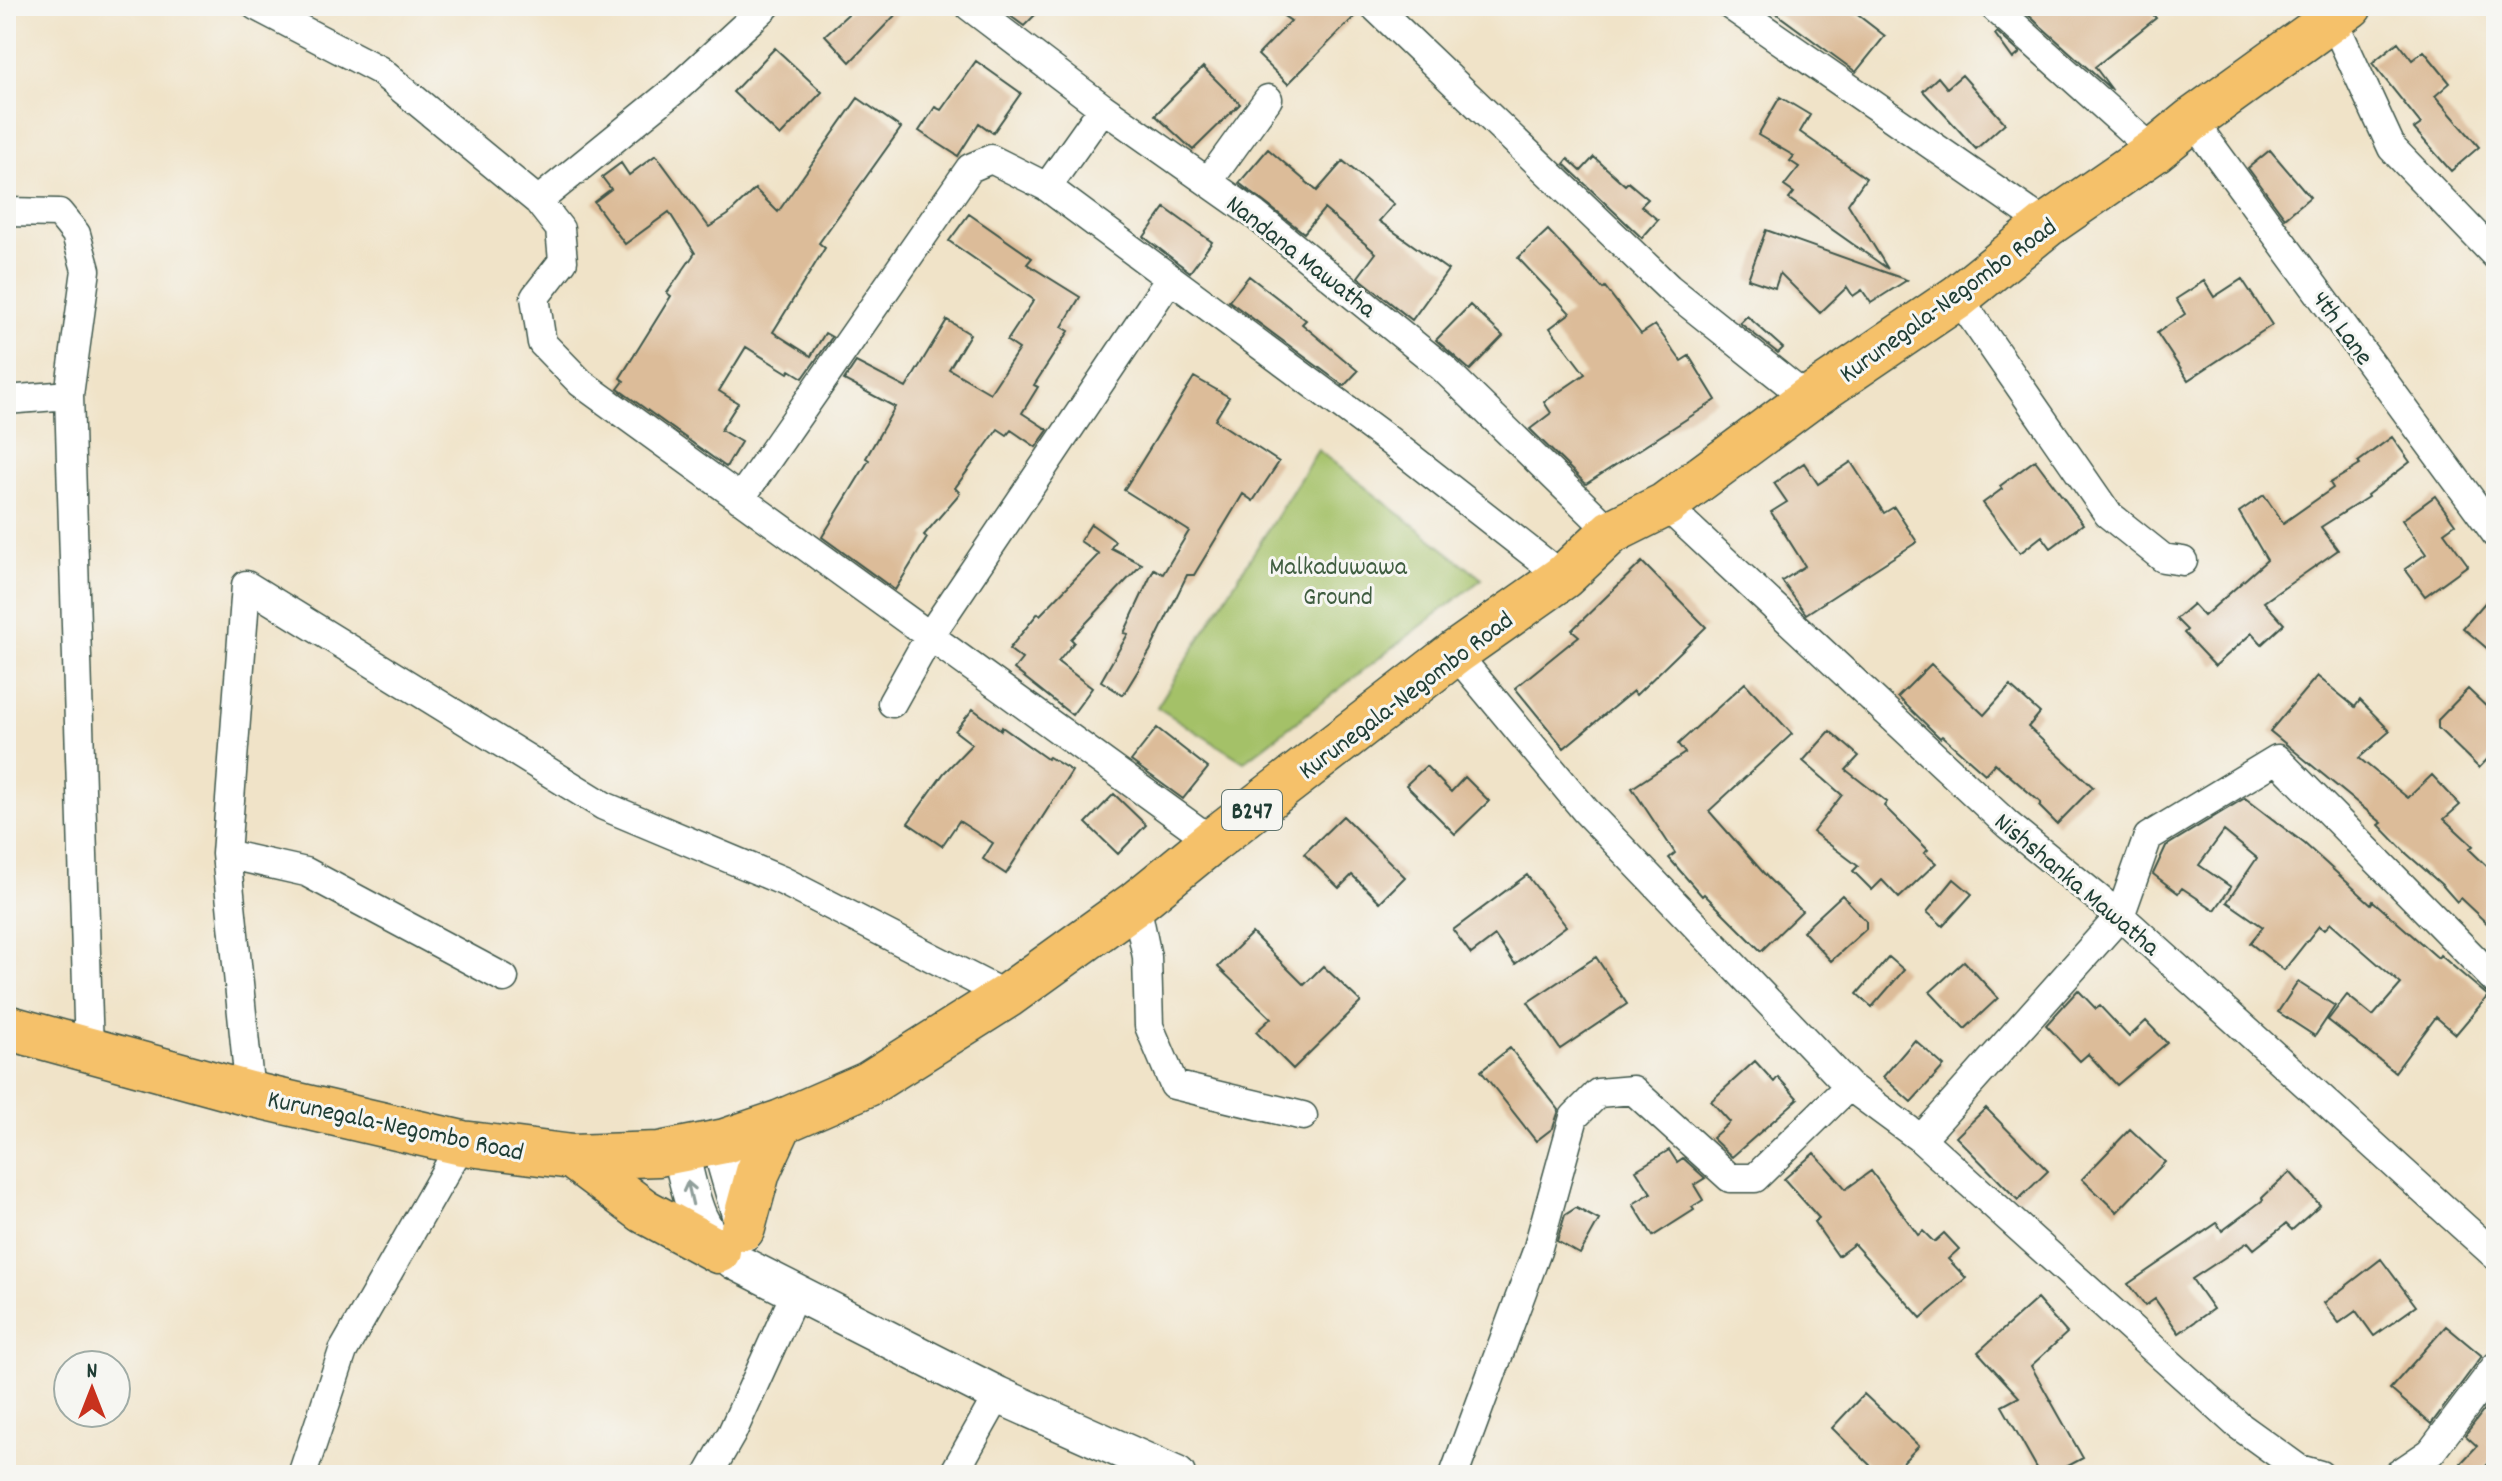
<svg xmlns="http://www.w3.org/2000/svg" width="2502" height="1481" viewBox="0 0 2502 1481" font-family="Dekko,sans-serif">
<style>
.green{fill:#a4c168;stroke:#627f4e;stroke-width:2}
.building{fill:#dcbc99}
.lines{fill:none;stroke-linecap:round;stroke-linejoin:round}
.minor-casing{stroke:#3e564a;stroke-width:31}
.tertiary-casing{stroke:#3e564a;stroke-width:39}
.primary-casing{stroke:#3e564a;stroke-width:47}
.minor{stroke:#fff;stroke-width:28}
.tertiary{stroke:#fff;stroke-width:36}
.primary{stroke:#f5c16b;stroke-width:44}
.oneway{stroke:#8f9e9a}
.labels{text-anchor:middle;stroke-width:6;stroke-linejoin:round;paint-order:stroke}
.shield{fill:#f6f6f2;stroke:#60746d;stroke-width:2}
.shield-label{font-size:24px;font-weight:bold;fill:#1f3d34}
.street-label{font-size:26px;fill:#1f3d34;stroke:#f6f6f2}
.park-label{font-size:26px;fill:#405e41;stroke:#f6f6f2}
</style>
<rect width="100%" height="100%" fill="#f6f6f2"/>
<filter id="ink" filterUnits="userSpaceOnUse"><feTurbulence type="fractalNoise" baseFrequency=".0125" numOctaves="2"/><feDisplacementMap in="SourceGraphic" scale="16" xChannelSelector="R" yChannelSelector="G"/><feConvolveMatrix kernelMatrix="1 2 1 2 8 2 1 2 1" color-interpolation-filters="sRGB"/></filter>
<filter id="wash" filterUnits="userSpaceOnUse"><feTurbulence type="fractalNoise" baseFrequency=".006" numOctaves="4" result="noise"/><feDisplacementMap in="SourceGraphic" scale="32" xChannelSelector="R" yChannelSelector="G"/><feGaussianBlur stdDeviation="1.8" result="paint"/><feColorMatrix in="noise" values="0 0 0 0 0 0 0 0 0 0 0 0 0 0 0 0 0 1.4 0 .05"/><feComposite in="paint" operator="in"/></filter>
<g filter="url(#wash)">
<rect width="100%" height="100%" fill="#f0e3c8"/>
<!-- green -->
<path class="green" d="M1318,450L1482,579L1244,762L1157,707Z"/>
<g id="blocks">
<!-- building -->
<path class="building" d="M857,6H904L850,62L825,35Z
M997,6H1044L1024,26Z
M1269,6H1357L1359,12L1288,84L1258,55L1291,21Z
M1766,6H1846L1885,36L1856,72Z
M2034,6H2146L2156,18L2095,67L2113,91L2025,12Z
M1997,32L2020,53L2013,59L1995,34Z
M2398,42L2412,60L2424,51L2450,83L2435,96L2479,147L2451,171L2414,129L2421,124L2372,63Z
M775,48L822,92L780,136L733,92Z
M976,61L1021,93L993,133L979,123L958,156L919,131L935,107L941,110Z
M1203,67L1240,104L1193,150L1155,115Z
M1962,75L2005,123L1976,149L1923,91L1938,77L1947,88Z
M1780,97L1810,115L1800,132L1866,178L1848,204L1888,269L1789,199L1794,193L1784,186L1799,167L1790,161L1794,156L1758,135Z
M858,98L901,128L819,243L825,248L773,332L811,356L825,333L832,337L803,378L790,370L788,373L746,347L719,391L738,403L721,430L741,442L726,467L618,389L624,381L620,378L671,296L667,293L695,253L669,212L625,244L594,202L611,189L602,177L621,163L629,175L656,155L709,227L728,215L755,189L778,212Z
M1268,149L1317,191L1343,161L1394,204L1379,221L1448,270L1412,320L1358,277L1376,253L1324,209L1304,233L1239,183Z
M2270,150L2310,197L2285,218L2248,168Z
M1594,157L1625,185L1628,182L1648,199L1641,206L1658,220L1642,238L1564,164L1568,159L1581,171Z
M1165,208L1212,242L1190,272L1144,237Z
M969,214L1032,258L1027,264L1080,297L1062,327L1069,331L1034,385L1038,387L1022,413L1048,430L1036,447L1011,430L1007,435L998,429L955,488L960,493L924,535L927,538L895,590L822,537L869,460L866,458L895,407L844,380L856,362L906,388L947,320L970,334L949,369L990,393L1019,349L1007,341L1034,300L949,241Z
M1548,230L1603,289L1605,287L1641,334L1655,325L1681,361L1689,356L1716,400L1586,484L1530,429L1551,413L1544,402L1585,374L1550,328L1570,313L1518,258Z
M1766,230L1907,280L1871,303L1862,290L1853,296L1847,287L1820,313L1780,273L1775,288L1748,279Z
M1249,276L1306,320L1302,324L1358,371L1344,386L1229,301Z
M2242,279L2272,325L2188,380L2157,333L2185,314L2176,299L2204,281L2214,297Z
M1470,305L1503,336L1470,370L1436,340Z
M1747,316L1783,348L1778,353L1740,323Z
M1194,377L1229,397L1215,420L1279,462L1253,501L1243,494L1194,575H1187L1150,651L1123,695L1101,681L1128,634L1124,633L1154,569L1163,574L1189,531L1124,490Z
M2392,437L2410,462L2367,495L2368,497L2321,527L2338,550L2264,602L2284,624L2262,644L2252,633L2215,666L2184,633L2187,630L2176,619L2193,604L2204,616L2267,560L2239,512L2264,495L2283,523L2333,488L2330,483L2360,465L2358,462Z
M2035,460L2083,524L2051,548L2042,536L2020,553L1983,503L2002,489L2000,486Z
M1851,462L1884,513L1894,507L1917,542L1806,614L1782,581L1805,566L1771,512L1787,502L1774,483L1804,463L1818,484Z
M2435,496L2455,524L2444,532L2468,565L2425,596L2405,569L2426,554L2402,520Z
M1091,524L1115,541L1111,548L1142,564L1071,639L1074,642L1058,662L1092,688L1072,715L1014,669L1022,659L1009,649L1038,613L1040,615L1099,554L1080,541Z
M1642,562L1706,627L1636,695L1633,691L1564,748L1515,688L1579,636L1572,630Z
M2496,590V656L2463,628Z
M1931,664L1984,715L2010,686L2040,713L2028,727L2093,787L2057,824L2039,806L2041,803L1995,763L1985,774L1942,736L1940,738L1898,697Z
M2317,676L2355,707L2360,700L2390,731L2359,758L2408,798L2432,775L2460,805L2444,819L2473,846L2469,849L2496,875V932L2460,898L2457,902L2442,885L2407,854L2379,825L2382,823L2270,731Z
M1745,683L1792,734L1709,811L1768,878L1802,911L1761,951L1704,894L1702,896L1669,858L1675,853L1632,788L1685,753L1678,744Z
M2468,689L2496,716V750L2479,768L2438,728V720Z
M973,709L1001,730L1002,727L1047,759L1049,757L1072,771L1006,874L983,859L993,843L959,821L942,846L908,823L944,773L972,744L955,731Z
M1157,728L1208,768L1183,799L1131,761Z
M1830,731L1859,756L1846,770L1887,802L1884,806L1928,850L1924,853L1936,863L1899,898L1882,880L1872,890L1853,871L1858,866L1813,832L1842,795L1803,761Z
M1426,766L1451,792L1465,777L1489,801L1455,834L1406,785Z
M1114,794L1146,825L1118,854L1086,823Z
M2245,798L2305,844L2371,904L2373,901L2438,958L2440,955L2488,996L2456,1034L2436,1017L2395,1072L2328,1020L2347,995L2373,1016L2401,984L2331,923L2324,930L2319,926L2284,970L2250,943L2263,927L2227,902L2257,858L2224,831L2199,865L2231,887L2215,910L2182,888L2178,893L2153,874L2166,846Z
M1343,816L1405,877L1380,902L1352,875L1339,888L1304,854Z
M1527,875L1566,926L1515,964L1495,936L1471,954L1453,930Z
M1954,879L1972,894L1943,926L1927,912Z
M1842,895L1866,921V929L1831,961L1803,931Z
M1252,933L1304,985L1323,966L1361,1002L1293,1069L1256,1032L1271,1018L1218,967Z
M1596,957L1627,1004L1560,1049L1528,1002Z
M1889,957L1904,970L1872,1007L1857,994Z
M1964,961L1998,998L1965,1029L1930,992Z
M2298,982L2335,1006L2315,1036L2278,1012Z
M2078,990L2096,1009L2100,1006L2129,1037L2146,1021L2167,1043L2117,1085L2088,1054L2080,1061L2046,1025Z
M1915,1040L1944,1066L1911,1102L1883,1077Z
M1510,1048L1559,1110L1553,1128L1536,1141L1481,1071Z
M1755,1061L1774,1082L1778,1077L1798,1099L1732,1157L1712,1138L1730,1122L1711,1101Z
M1986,1108L2048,1171L2018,1200L1956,1137Z
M2130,1129L2165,1162L2117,1212L2082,1179Z
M1669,1150L1677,1162L1683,1158L1705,1178L1694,1185L1703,1200L1692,1207L1694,1210L1653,1236L1633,1204L1651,1193L1636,1170Z
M1814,1153L1846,1189L1871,1171L1918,1235L1923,1231L1934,1242L1944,1233L1959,1249L1948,1259L1966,1278L1921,1318L1854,1244L1838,1256L1814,1222L1819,1218L1784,1179Z
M2290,1172L2320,1205L2292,1230L2286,1224L2254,1249L2248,1242L2192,1279L2213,1309L2179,1333L2155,1299L2145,1306L2128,1284L2217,1223L2222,1231L2263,1200L2262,1198Z
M1576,1208L1599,1220L1580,1254L1557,1241L1565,1215Z
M2381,1259L2416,1306L2374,1336L2356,1311L2339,1323L2324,1303Z
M2037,1299L2067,1333L2031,1366L2083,1458L2051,1475H2041L2002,1406L2019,1397L1978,1352Z
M2446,1326L2482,1356L2431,1424L2390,1389Z
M1864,1394L1919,1446L1890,1475H1880L1832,1428Z
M2488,1405L2496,1413V1463L2492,1460L2477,1475H2474L2461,1463L2477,1446L2465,1435Z"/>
</g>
</g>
<g filter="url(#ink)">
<use href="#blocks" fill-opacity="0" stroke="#3e564a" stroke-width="2"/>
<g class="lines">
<defs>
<path id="minor" d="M256,6L379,70L538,201
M766,6L677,88L538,201L560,229L563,261L535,297L542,343L581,383L1212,841
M969,6L1103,108L1255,215L1443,368L1611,532
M1374,6L1669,288L1808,399
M1731,6L2047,225
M1993,6L2154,151
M2319,9L2333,20L2392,148L2496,256
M2192,120L2496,534
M1208,182L1268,99
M1047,187L1103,108
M6,212L59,213L76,234L86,270L69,395
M1958,297L2108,514L2163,558L2183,561
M6,400L69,395L89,1052
M740,499L970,168L991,159L1047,187L1387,439L1563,577
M1665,505L2008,825L2120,916L2496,1256
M1455,653L1585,810L1849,1086L1921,1139L2238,1425L2299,1469L2320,1475
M892,703L929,637L1169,280
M226,854L306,872L504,978
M1136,903L1147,957L1149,1026L1174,1085L1303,1116
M250,1094L226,854L246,585L604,806L783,881L1007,996
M1921,1139L2120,916L2148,837L2277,759L2496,981
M302,1475L343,1351L462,1143
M708,1475L732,1433L795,1294
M953,1475L998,1395
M1454,1475L1537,1251L1574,1117L1598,1093L1633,1090L1730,1178H1755L1849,1086
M2397,1475L2431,1452L2496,1366"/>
<path id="tertiary" d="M725,1141L724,1159L745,1232
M680,1150C690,1192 696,1235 734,1261L998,1395L1177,1475"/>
<path id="primary" d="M6,1027L250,1094L462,1143L572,1157L659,1154L725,1141L781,1122L868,1084L1007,996L1136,903L1212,841L1455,653L1563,577L1611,532L1665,505L1808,399L1958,297L2047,225L2154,151L2192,120L2350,6
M572,1157L644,1211L718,1251
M743,1228L758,1172L781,1122"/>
</defs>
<!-- minor casing -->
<use href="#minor" class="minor-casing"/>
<!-- tertiary casing -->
<use href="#tertiary" class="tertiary-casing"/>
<!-- primary casing -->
<use href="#primary" class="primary-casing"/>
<!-- minor -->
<use href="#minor" class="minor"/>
<!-- tertiary -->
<use href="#tertiary" class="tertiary"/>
<!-- primary -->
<use href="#primary" class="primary"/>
</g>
<!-- one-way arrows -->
<defs><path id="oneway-shaft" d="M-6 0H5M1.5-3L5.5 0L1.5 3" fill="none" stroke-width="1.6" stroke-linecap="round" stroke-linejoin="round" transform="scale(2)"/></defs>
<use class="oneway" href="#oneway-shaft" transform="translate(690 1193) rotate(-103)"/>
</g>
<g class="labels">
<!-- shield labels -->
<rect class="shield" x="1222" y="790" width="60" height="40" rx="6"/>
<g class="shield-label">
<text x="1252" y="818">B247</text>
</g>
<!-- street labels -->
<g class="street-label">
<text transform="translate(1302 255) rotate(38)" y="9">Nandana Mawatha</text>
<text transform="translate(1947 299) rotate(-36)" y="9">Kurunegala-Negombo Road</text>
<text transform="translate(2344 327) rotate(54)" y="9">4th Lane</text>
<text transform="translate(1405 694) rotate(-37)" y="9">Kurunegala-Negombo Road</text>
<text transform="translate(2078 883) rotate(40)" y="9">Nishshanka Mawatha</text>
<text transform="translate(396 1124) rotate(12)" y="9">Kurunegala-Negombo Road</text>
</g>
<!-- park labels -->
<g class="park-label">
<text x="1338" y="574">Malkaduwawa<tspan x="1338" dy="30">Ground</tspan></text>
</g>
</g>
<!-- margin -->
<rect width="2502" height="1481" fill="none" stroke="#f6f6f2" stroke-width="32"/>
<!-- north arrow -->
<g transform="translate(92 1389)"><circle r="38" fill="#f6f6f2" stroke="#a0aca6" stroke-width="2"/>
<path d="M0-6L14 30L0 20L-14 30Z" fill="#c8321e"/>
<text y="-12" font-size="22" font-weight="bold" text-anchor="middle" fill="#1f3d34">N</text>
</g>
</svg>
